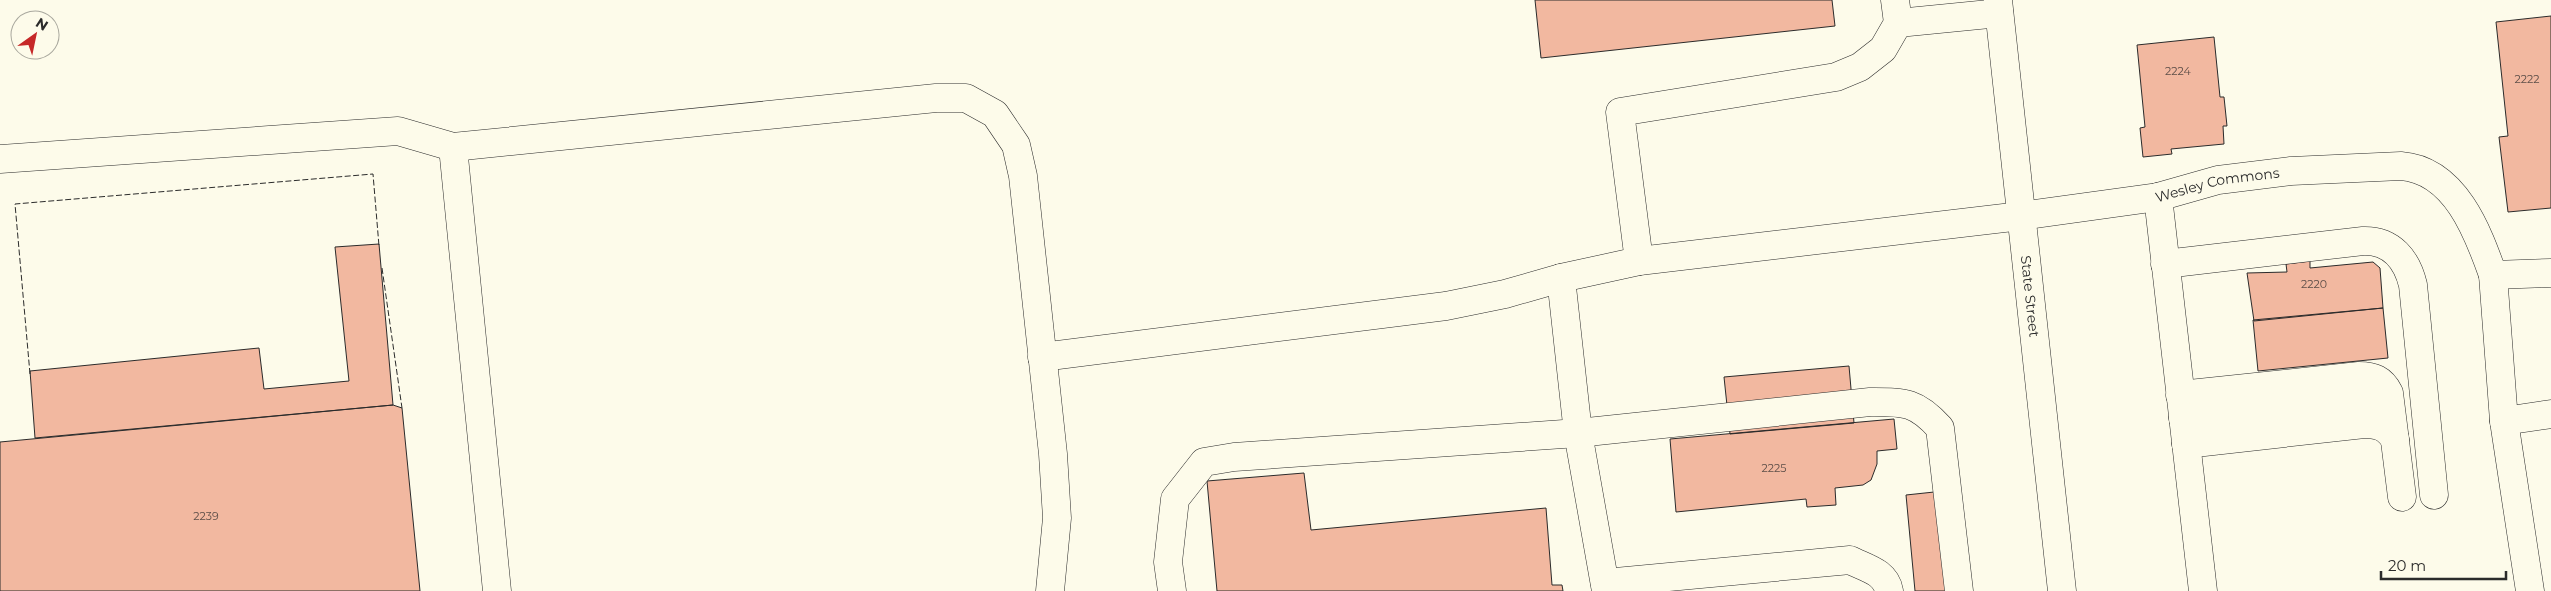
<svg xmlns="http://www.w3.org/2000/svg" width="2551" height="591" viewBox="0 0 2551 591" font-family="Montserrat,sans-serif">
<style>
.building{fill:#f2b8a0;stroke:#2b2b2b}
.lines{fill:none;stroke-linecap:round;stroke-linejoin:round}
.minor-casing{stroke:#2b2b2b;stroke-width:29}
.major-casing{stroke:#2b2b2b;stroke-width:29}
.minor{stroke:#fdfbea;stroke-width:28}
.major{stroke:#fdfbea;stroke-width:28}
.fence{stroke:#2b2b2b;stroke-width:1;stroke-dasharray:6 2.5;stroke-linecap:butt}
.labels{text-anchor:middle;stroke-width:4;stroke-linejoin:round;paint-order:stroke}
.number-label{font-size:11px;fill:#5d4e48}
.street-label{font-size:14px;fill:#2b2b2b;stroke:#fdfbea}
</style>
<rect width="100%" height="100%" fill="#fdfbea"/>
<!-- building -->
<path class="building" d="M1535,0H1832L1835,26L1541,58Z
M2551,16V208L2508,212L2499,137L2508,136L2496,22Z
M2214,37L2220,97H2224L2227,126H2223L2224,144L2171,149L2172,154L2143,157L2140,128L2145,127L2137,45Z
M379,244L393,405L35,438L30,371L259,348L264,389L349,381L335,247Z
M2310,261V268L2373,262L2380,268L2383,308L2254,321L2247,273L2287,272L2286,264Z
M2383,308L2388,358L2258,371L2253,320Z
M1849,366L1854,423L1730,434L1724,377Z
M393,405L402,408L420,591H0V442Z
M1894,419L1897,449L1877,451V464L1871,480L1863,485L1835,488L1836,505L1807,507L1806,499L1676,512L1670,439Z
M1304,473L1311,530L1546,508L1552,585H1562L1563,591H1217L1207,481Z
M1953,490L1963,591H1915L1906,495Z"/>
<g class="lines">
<defs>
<g id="minor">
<path d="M1898,23L1999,13"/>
<path d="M453,147L497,591"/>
<path d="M0,159L398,131L453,147L936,98H966L995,114L1016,145L1023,176L1053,454L1057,518L1050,591"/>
<path d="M2158,197L2203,591"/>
<path d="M1639,261L1620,112L1836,77L1860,67L1883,49L1898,23L1895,0"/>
<path d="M2165,264L2363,241C2392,240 2407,260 2413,285L2434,495"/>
<path d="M2551,273L2493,275L2504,421L2551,414"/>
<path d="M1042,357L1446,306L1505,294L1561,278"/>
<path d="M2180,395L2359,376C2373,376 2382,379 2389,393L2402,497"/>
<path d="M2183,418L2361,397L2379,400L2391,415"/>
<path d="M2504,421L2530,591"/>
<path d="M2186,444L2364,424C2379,424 2386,427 2395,439"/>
<path d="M1605,583L1850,560C1866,568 1886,572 1889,591"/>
<path d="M1172,591L1168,562L1175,499L1204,462L1234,457L1578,433L1870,402C1904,402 1916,401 1940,428L1959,591"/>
<path id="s1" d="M1606,591L1578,433L1561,278L1639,261L2021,216L2158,197L2218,180L2291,171L2401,166C2455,170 2478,232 2493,275"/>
</g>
<g id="major">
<path id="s2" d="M1998,0L2062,591"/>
</g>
</defs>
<!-- minor casing -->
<use href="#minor" class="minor-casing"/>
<!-- major casing -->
<use href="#major" class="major-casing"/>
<!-- minor -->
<use href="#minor" class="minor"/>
<!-- major -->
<use href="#major" class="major"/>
<!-- fence -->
<path class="fence" d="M382,268L402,408
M30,374L15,204L373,174L379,246"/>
</g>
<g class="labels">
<!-- number labels -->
<g class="number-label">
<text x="2178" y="75">2224</text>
<text x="2527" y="83">2222</text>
<text x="2314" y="288">2220</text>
<text x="1774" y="472">2225</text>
<text x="206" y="520">2239</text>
</g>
<!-- street labels -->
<g class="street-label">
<text dy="5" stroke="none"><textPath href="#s1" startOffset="980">Wesley Commons</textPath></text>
<text dy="5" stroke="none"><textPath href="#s2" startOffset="298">State Street</textPath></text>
</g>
</g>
<!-- north arrow -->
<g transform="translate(35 35) rotate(33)"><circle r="24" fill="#fdfbea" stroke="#a9a89e"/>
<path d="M0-4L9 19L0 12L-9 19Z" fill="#c62828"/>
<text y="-8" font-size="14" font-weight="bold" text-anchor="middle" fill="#2b2b2b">N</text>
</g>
<!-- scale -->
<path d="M2381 571v8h125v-8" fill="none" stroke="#2b2b2b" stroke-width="2.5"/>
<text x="2388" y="571" font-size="15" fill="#2b2b2b" stroke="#fdfbea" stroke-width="4" paint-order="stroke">20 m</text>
</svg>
